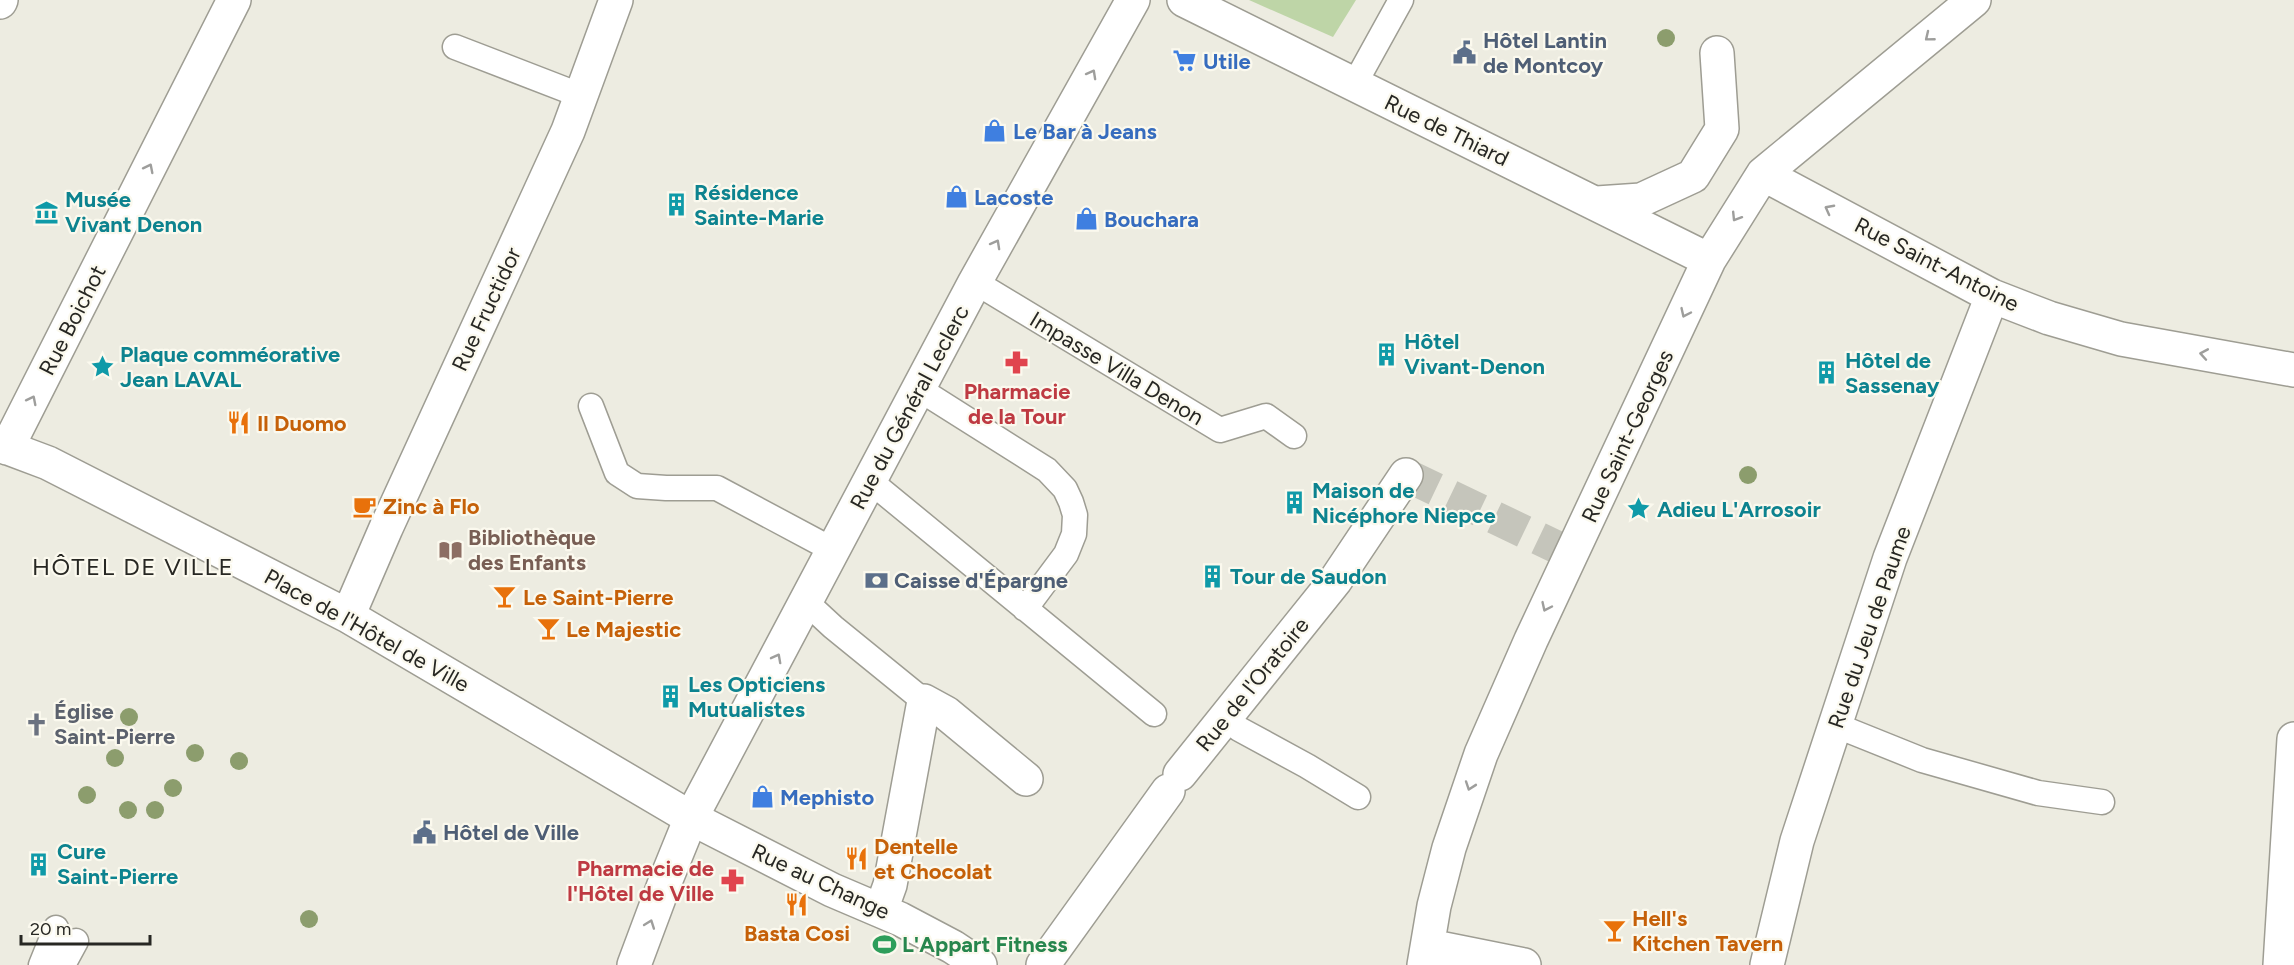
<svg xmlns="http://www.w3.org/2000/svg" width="2294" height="965" viewBox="0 0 2294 965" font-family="Figtree,sans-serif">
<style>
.green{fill:#bed5a7}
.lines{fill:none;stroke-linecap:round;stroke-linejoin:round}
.street-tunnel{stroke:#c5c5bb;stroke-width:33;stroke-dasharray:33 16;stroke-linecap:butt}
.lane-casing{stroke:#9e9d93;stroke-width:27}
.street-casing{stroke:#9e9d93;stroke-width:36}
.secondary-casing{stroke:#9e9d93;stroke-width:36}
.lane{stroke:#fff;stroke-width:24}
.street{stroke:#fff;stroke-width:33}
.secondary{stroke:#fff;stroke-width:33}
.tree{fill:#8c9d6d}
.oneway{stroke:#9e9e9c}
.labels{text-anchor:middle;stroke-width:4.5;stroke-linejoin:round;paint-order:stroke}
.service-label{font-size:22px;font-weight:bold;fill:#4e5e75;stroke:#fbf9ee;text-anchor:start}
.shop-label{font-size:22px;font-weight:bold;fill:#366cbe;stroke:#fbf9ee;text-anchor:start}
.street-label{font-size:22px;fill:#272723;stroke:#fbf9ee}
.culture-label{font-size:22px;font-weight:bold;fill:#0d838f;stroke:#fbf9ee;text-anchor:start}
.health-label{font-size:22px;font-weight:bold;fill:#be3a42;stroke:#fbf9ee}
.food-label{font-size:22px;font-weight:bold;fill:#c56008;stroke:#fbf9ee;text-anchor:start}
.education-label{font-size:22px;font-weight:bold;fill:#785e54;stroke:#fbf9ee;text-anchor:start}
.worship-label{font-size:22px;font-weight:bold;fill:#5b616d;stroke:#fbf9ee;text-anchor:start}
.leisure-label{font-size:22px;font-weight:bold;fill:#27864d;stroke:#fbf9ee;text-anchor:start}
.neighbourhood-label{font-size:24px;letter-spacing:1.5px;fill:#272723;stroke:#fbf9ee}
</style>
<rect width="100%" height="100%" fill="#edece1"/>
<!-- green -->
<path class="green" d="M1249,0H1356L1333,37Z"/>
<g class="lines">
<!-- street-tunnel -->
<path class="street-tunnel" d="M1406,475L1571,554"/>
<defs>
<path id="lane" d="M455,47L582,96
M1354,85L1401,0
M975,282L1220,430L1266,416L1294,436
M919,389L1047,470L1065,489L1071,502L1075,515L1074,534L1066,554L1025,609
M591,406L617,473L637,486L666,488H717L833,550
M870,481L1154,714
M806,602L833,627L924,701
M1225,717L1239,729L1307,766L1358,797
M1835,725L1922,760L2038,793L2102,802
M41,965L56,928
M63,965L76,941"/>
<path id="street" d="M1184,0L1709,260
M0,2L1,0
M1763,174L1992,296L2049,318L2121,339L2294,370
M1597,203L1641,200L1693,176L1722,129L1717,53
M0,445L48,463L348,616L691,818L832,890L900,919L953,947L980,965
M7,448L234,0
M348,616L386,528L568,131L616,0
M1180,774L1335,581L1406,475
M881,910L890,885L924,701L946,713L1026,779
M1429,946L1524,965
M1043,965L1168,791
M1424,965L1434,906L1449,848L1481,754L1531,640L1709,260L1763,174L1974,0
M1767,965L1797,841L1890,558L1992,296
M2280,965L2294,739"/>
<path id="secondary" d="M634,965L665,882L691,818L975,282L1133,0"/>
</defs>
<!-- lane casing -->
<use href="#lane" class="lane-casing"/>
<!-- street casing -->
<use href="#street" class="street-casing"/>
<!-- secondary casing -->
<use href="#secondary" class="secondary-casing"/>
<!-- lane -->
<use href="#lane" class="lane"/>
<!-- street -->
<use href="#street" class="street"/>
<!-- secondary -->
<use href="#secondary" class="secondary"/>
</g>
<!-- trees -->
<g class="tree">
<circle cx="1666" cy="38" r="9"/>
<circle cx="1748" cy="475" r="9"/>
<circle cx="129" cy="717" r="9"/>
<circle cx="195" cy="753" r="9"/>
<circle cx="115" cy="758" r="9"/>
<circle cx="239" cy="761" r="9"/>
<circle cx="173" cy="788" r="9"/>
<circle cx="87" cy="795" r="9"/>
<circle cx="128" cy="810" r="9"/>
<circle cx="155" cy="810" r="9"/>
<circle cx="309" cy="919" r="9"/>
</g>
<!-- one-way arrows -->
<defs><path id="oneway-chevron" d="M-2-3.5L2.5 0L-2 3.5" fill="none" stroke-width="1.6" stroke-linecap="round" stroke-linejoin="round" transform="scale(1.5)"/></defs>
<g class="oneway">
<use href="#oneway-chevron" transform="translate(1929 37) rotate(141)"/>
<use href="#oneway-chevron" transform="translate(1092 74) rotate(-61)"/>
<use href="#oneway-chevron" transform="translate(149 168) rotate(-63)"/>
<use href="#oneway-chevron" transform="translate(1829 209) rotate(-152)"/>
<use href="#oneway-chevron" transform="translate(1736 217) rotate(122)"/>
<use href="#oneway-chevron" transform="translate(996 244) rotate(-61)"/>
<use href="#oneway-chevron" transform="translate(1685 313) rotate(115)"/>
<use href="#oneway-chevron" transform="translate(2204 354) rotate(-170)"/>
<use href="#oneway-chevron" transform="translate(32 400) rotate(-63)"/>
<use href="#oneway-chevron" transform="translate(1546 607) rotate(115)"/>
<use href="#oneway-chevron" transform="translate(777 658) rotate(-62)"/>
<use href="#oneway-chevron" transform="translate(1470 786) rotate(109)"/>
<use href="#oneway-chevron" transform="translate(650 924) rotate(-70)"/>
</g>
<!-- icons -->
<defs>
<symbol id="civic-bare" viewBox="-9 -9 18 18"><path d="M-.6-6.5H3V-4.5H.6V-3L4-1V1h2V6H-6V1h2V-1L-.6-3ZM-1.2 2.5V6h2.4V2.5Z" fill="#5c6f8a" stroke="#fbf9ee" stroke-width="2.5" paint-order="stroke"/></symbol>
<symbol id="supermarket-bare" viewBox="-9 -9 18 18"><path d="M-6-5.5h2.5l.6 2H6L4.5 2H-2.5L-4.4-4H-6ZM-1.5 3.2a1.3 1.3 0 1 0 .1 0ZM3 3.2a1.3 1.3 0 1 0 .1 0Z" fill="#3f7fe0" stroke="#fbf9ee" stroke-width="2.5" paint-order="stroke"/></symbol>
<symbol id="shop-bare" viewBox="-9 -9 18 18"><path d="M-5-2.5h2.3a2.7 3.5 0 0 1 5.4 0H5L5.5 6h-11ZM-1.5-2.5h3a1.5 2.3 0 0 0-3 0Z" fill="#3f7fe0" stroke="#fbf9ee" stroke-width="2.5" paint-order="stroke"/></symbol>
<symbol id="building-bare" viewBox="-9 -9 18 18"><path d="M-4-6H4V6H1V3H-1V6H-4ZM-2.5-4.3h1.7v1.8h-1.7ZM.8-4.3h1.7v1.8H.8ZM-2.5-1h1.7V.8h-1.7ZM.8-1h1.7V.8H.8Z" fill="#0f9aa8" stroke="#fbf9ee" stroke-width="2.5" paint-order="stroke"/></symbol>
<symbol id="museum-bare" viewBox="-9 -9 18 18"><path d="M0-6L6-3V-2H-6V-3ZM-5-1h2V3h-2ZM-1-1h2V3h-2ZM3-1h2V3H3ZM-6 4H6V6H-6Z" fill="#0f9aa8" stroke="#fbf9ee" stroke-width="2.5" paint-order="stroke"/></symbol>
<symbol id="pharmacy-bare" viewBox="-9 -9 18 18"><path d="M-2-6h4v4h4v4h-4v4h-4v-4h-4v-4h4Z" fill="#e0444e" stroke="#fbf9ee" stroke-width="2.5" paint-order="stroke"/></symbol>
<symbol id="sight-bare" viewBox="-9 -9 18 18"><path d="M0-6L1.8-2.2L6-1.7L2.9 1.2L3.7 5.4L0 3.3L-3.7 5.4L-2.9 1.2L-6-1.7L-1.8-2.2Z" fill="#0f9aa8" stroke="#fbf9ee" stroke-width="2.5" paint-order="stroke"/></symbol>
<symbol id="restaurant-bare" viewBox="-9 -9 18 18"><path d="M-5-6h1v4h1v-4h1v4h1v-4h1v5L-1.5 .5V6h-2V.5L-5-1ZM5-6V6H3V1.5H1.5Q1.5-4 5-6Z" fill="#e8710a" stroke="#fbf9ee" stroke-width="2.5" paint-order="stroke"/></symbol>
<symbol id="cafe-bare" viewBox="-9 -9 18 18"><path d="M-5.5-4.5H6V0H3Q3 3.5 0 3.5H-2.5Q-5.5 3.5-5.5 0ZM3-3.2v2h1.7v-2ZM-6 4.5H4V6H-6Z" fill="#e8710a" stroke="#fbf9ee" stroke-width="2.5" paint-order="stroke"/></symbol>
<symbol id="library-bare" viewBox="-9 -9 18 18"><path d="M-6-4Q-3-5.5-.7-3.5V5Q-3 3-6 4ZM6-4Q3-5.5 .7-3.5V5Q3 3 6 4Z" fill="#8d6e63" stroke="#fbf9ee" stroke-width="2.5" paint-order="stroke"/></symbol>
<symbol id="bank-bare" viewBox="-9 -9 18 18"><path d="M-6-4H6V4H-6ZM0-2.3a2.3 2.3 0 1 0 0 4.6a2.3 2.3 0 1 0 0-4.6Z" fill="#5c6f8a" stroke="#fbf9ee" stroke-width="2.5" paint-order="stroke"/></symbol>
<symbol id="bar-bare" viewBox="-9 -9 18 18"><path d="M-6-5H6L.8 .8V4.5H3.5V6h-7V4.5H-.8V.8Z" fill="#e8710a" stroke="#fbf9ee" stroke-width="2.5" paint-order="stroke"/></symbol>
<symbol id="church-bare" viewBox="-9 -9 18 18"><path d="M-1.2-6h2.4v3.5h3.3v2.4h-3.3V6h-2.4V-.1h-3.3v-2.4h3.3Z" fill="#6b7280" stroke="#fbf9ee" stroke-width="2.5" paint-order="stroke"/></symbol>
<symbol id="stadium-bare" viewBox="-9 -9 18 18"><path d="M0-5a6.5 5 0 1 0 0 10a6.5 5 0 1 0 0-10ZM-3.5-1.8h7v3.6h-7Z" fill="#2e9e5b" stroke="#fbf9ee" stroke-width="2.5" paint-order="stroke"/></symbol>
</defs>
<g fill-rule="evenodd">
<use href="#civic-bare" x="1448" y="36" width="33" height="33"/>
<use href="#supermarket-bare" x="1168" y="44" width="33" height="33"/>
<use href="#shop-bare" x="978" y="114" width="33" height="33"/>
<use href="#shop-bare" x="940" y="180" width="33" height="33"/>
<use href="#building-bare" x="660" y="188" width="33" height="33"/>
<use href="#museum-bare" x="30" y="196" width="33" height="33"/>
<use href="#shop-bare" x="1070" y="202" width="33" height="33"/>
<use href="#building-bare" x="1370" y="338" width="33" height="33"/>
<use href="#pharmacy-bare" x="1000" y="346" width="33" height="33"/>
<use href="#sight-bare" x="86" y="350" width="33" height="33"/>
<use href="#building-bare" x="1810" y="356" width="33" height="33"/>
<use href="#restaurant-bare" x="222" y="406" width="33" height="33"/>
<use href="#building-bare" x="1278" y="486" width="33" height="33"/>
<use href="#cafe-bare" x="348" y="490" width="33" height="33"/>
<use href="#sight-bare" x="1622" y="492" width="33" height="33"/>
<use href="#library-bare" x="434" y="534" width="33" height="33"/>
<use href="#building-bare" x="1196" y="560" width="33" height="33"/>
<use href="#bank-bare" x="860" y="564" width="33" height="33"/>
<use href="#bar-bare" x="488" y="580" width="33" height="33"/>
<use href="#bar-bare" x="532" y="612" width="33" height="33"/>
<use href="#building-bare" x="654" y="680" width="33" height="33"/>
<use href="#church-bare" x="20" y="708" width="33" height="33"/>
<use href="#shop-bare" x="746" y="780" width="33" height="33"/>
<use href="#civic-bare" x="408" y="816" width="33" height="33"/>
<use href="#restaurant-bare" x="840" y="842" width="33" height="33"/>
<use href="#building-bare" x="22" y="848" width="33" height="33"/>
<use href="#pharmacy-bare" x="716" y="864" width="33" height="33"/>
<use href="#restaurant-bare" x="780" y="888" width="33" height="33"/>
<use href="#bar-bare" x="1598" y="914" width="33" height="33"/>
<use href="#stadium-bare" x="868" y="928" width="33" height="33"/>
</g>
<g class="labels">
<!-- service labels -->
<g class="service-label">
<text x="1483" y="48">Hôtel Lantin<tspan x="1483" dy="25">de Montcoy</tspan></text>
<text x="894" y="588">Caisse d'Épargne</text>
<text x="443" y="840">Hôtel de Ville</text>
</g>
<!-- shop labels -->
<g class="shop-label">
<text x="1203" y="69">Utile</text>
<text x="1013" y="139">Le Bar à Jeans</text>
<text x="974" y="205">Lacoste</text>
<text x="1104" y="227">Bouchara</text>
<text x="780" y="805">Mephisto</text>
</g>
<!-- street labels -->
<g class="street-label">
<text transform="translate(1447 130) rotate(26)" y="8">Rue de Thiard</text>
<text transform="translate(1937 264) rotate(27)" y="8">Rue Saint-Antoine</text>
<text transform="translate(486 309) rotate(-65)" y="8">Rue Fructidor</text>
<text transform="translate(72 320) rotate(-63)" y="8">Rue Boichot</text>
<text transform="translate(1117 368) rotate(31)" y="8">Impasse Villa Denon</text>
<text transform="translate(909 407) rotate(-62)" y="8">Rue du Général Leclerc</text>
<text transform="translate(1627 436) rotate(-65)" y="8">Rue Saint-Georges</text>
<text transform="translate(1869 627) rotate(-71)" y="8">Rue du Jeu de Paume</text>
<text transform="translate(367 630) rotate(29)" y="8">Place de l'Hôtel de Ville</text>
<text transform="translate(1252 684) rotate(-51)" y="8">Rue de l'Oratoire</text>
<text transform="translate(821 881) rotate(25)" y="8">Rue au Change</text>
</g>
<!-- culture labels -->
<g class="culture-label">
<text x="694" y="200">Résidence<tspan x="694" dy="25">Sainte-Marie</tspan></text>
<text x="65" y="207">Musée<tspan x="65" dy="25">Vivant Denon</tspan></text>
<text x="1404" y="349">Hôtel<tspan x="1404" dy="25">Vivant-Denon</tspan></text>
<text x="120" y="362">Plaque comméorative<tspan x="120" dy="25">Jean LAVAL</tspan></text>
<text x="1845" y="368">Hôtel de<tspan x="1845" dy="25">Sassenay</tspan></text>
<text x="1312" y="498">Maison de<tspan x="1312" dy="25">Nicéphore Niepce</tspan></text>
<text x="1657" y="517">Adieu L'Arrosoir</text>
<text x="1230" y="584">Tour de Saudon</text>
<text x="688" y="692">Les Opticiens<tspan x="688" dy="25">Mutualistes</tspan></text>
<text x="57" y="859">Cure<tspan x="57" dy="25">Saint-Pierre</tspan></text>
</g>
<!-- health labels -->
<g class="health-label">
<text x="1017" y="399">Pharmacie<tspan x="1017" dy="25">de la Tour</tspan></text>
<text x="714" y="876" text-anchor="end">Pharmacie de<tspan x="714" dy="25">l'Hôtel de Ville</tspan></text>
</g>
<!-- food labels -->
<g class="food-label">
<text x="257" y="431">Il Duomo</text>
<text x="383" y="514">Zinc à Flo</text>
<text x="523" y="605">Le Saint-Pierre</text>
<text x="566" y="637">Le Majestic</text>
<text x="874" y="854">Dentelle<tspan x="874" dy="25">et Chocolat</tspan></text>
<text x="1632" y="926">Hell's<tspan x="1632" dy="25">Kitchen Tavern</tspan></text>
<text x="797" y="941" text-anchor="middle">Basta Cosi</text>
</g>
<!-- education labels -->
<g class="education-label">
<text x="468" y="545">Bibliothèque<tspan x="468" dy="25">des Enfants</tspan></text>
</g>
<!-- worship labels -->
<g class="worship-label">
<text x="54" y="719">Église<tspan x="54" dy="25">Saint-Pierre</tspan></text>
</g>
<!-- leisure labels -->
<g class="leisure-label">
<text x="902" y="952">L'Appart Fitness</text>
</g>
<!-- neighbourhood labels -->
<g class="neighbourhood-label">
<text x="133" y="575">HÔTEL DE VILLE</text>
</g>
</g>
<!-- scale -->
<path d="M21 935v9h129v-9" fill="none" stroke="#272723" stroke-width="3"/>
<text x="30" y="935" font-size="18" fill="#272723" stroke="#fbf9ee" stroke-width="4.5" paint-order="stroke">20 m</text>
</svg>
